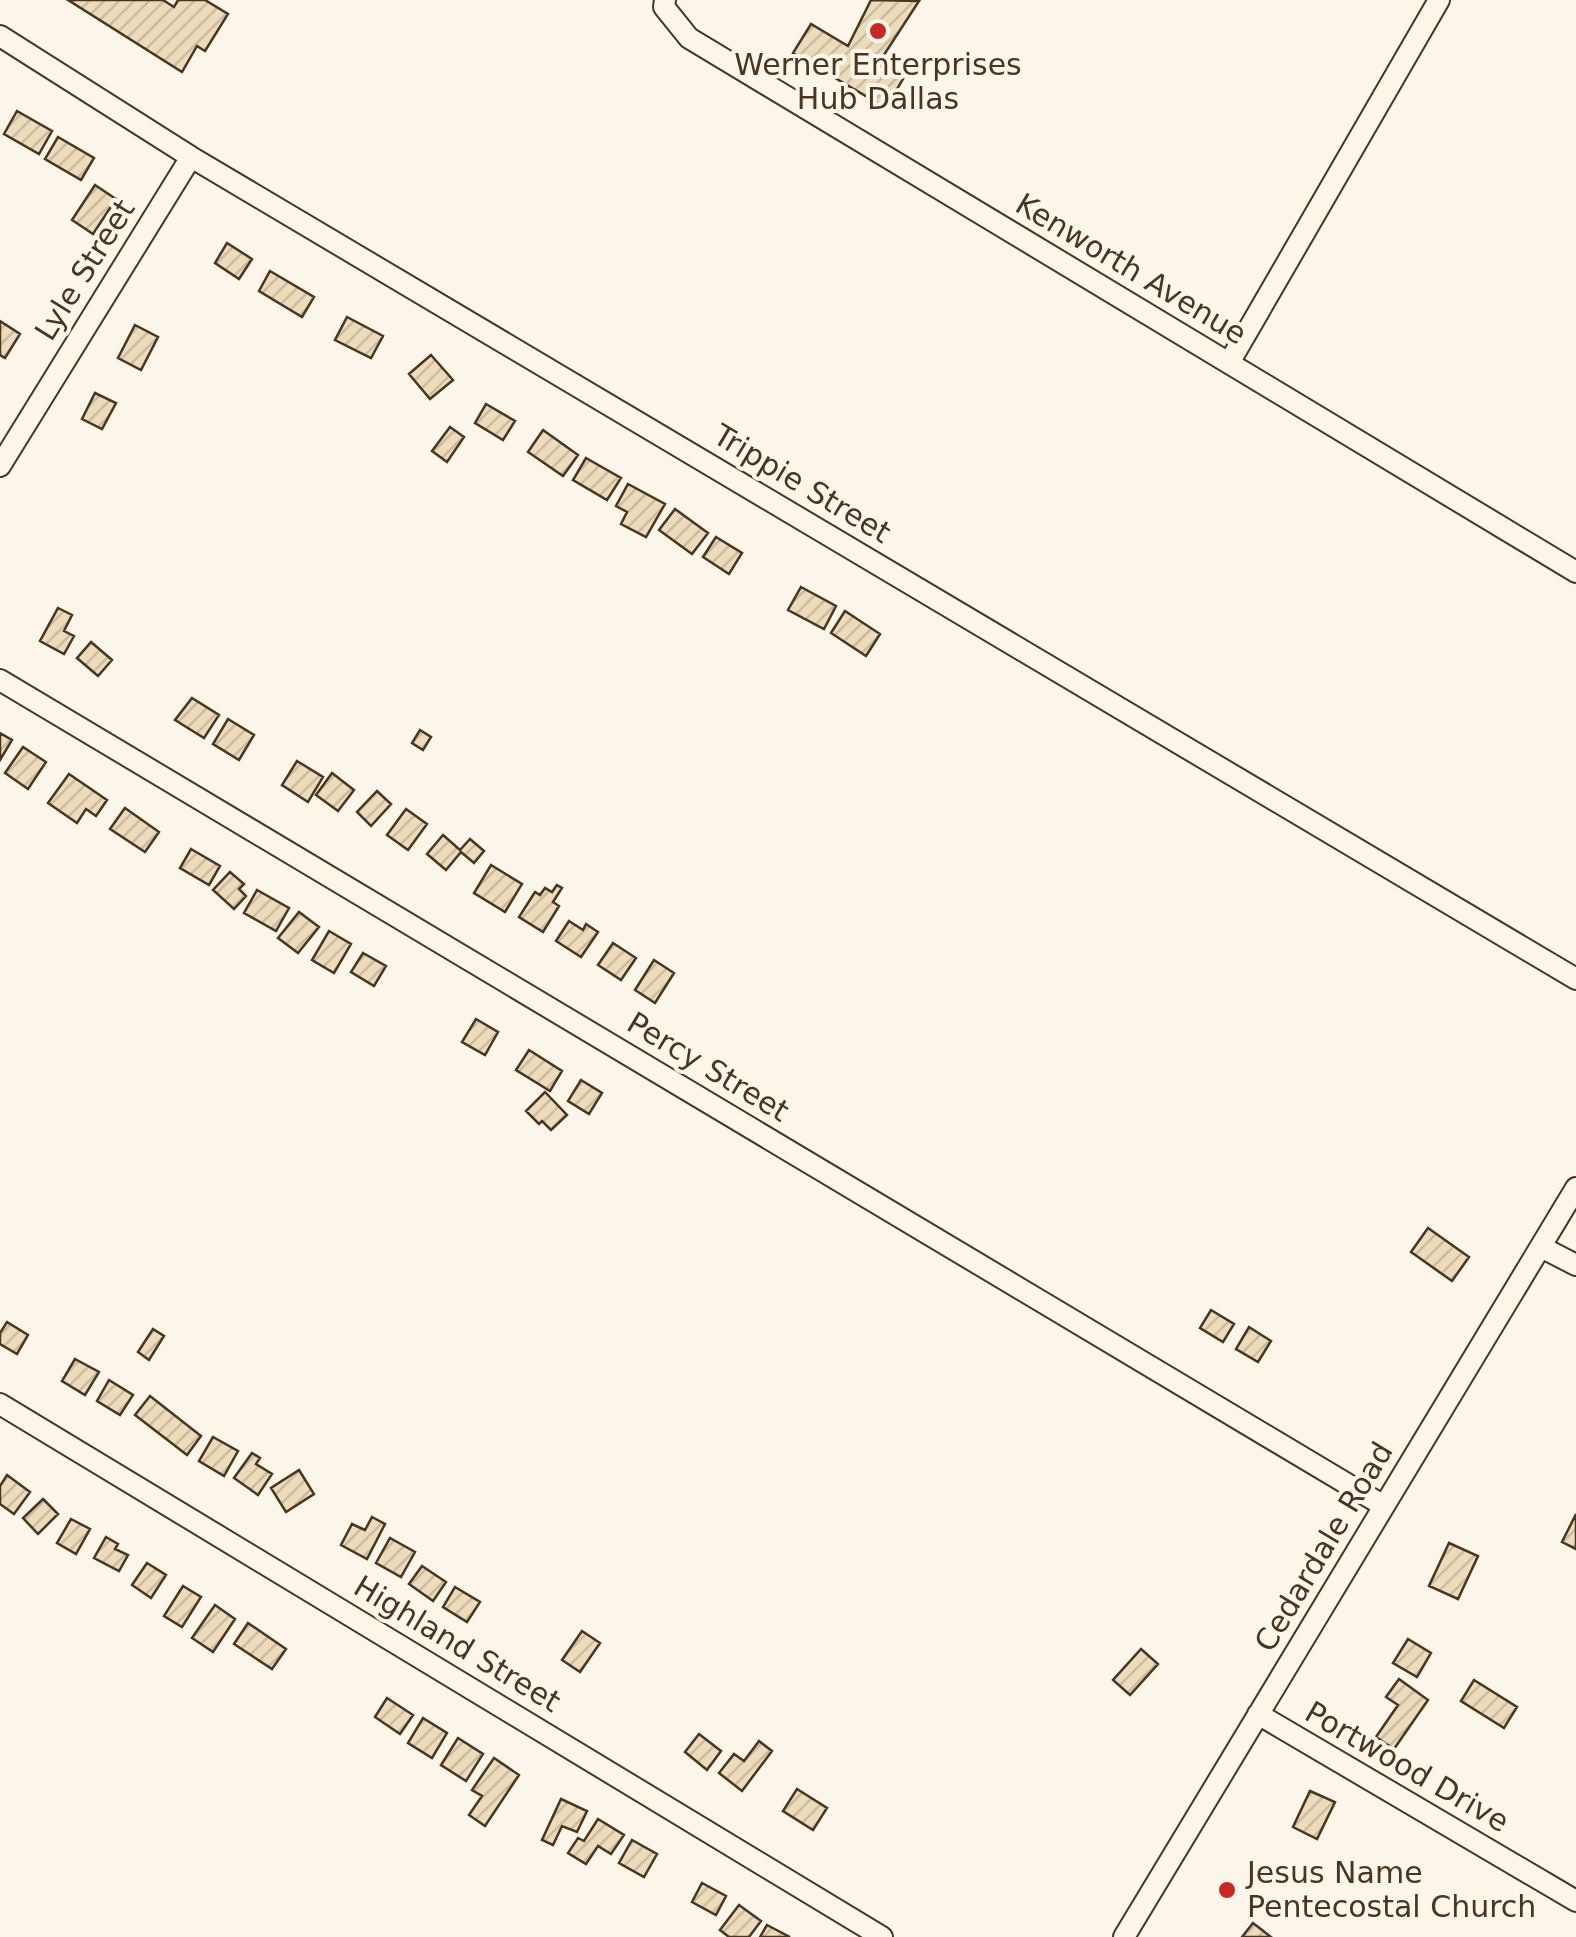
<svg xmlns="http://www.w3.org/2000/svg" width="1576" height="1937" viewBox="0 0 1576 1937" font-family="'DejaVu Sans',sans-serif">
<style>
.building{fill:url(#building-hatch);stroke:#4a3520;stroke-width:2.5}
.lines{fill:none;stroke-linecap:round;stroke-linejoin:round}
.minor-casing{stroke:#4a3520;stroke-width:24}
.minor{stroke:#fbf6e9;stroke-width:20}
.poi-dot{fill:#c62828;stroke:#fbf6e9;stroke-width:4}
.labels{text-anchor:middle;stroke-width:8;stroke-linejoin:round;paint-order:stroke}
.poi-label{font-size:30px;fill:#4a3520;stroke:#fbf6e9}
.street-label{font-size:30px;fill:#4a3520;stroke:#fbf6e9}
</style>
<defs>
<pattern id="building-hatch" width="6" height="6" patternUnits="userSpaceOnUse" patternTransform="scale(2.5)"><rect width="6" height="6" fill="#ecdcbc"/><path d="M-1 1l2-2M0 6l6-6M5 7l2-2" fill="none" stroke="#ccbda1"/></pattern>
</defs>
<rect width="100%" height="100%" fill="#fbf6e9"/>
<!-- building -->
<path class="building" d="M68,0H163L174,7L178,0H205L228,14L205,51L197,46L182,72Z
M871,0L919,1L878,64L903,79L886,108L793,53L811,24L848,46Z
M17,111L52,131L39,154L4,134Z
M58,137L94,158L81,180L45,159Z
M95,185L116,199L93,234L72,220Z
M227,243L252,259L239,279L215,263Z
M270,271L314,297L302,317L259,291Z
M347,317L383,336L371,358L335,340Z
M0,321L20,334L5,358L0,355Z
M135,325L158,337L141,370L118,358Z
M431,355L453,380L430,399L409,374Z
M95,393L116,403L102,429L82,419Z
M486,404L515,421L503,440L475,423Z
M450,427L464,437L447,462L432,451Z
M543,430L578,455L563,476L528,452Z
M586,458L621,478L607,500L573,480Z
M628,484L665,504L646,537L621,524L627,512L616,506Z
M675,509L708,533L692,554L659,530Z
M716,537L742,553L729,574L703,557Z
M801,587L836,606L824,629L788,610Z
M58,608L72,615L64,631L74,636L64,654L40,641Z
M845,611L880,634L866,656L831,633Z
M91,642L112,660L98,676L77,658Z
M192,698L219,715L204,738L175,720Z
M228,719L254,735L239,760L213,744Z
M420,730L431,737L423,750L412,743Z
M0,733L12,740L0,760Z
M23,747L46,762L28,789L5,773Z
M297,761L323,777L308,802L282,785Z
M332,773L354,790L338,811L316,795Z
M69,774L107,800L96,816L86,809L77,823L48,803Z
M377,791L391,804L371,826L357,812Z
M125,808L159,832L145,852L110,829Z
M406,809L427,824L408,850L387,835Z
M443,835L460,850L470,839L484,851L474,863L461,852L446,870L427,854Z
M191,849L220,866L209,885L180,868Z
M491,865L522,884L505,912L474,893Z
M230,872L244,884L239,889L246,896L234,909L213,890Z
M557,885L562,888L553,902L559,906L543,932L519,917L535,892L540,895L545,888L552,892Z
M257,890L289,908L276,931L244,913Z
M299,912L319,927L298,953L278,938Z
M569,921L583,930L586,924L598,932L581,957L556,941Z
M329,931L351,944L334,973L312,960Z
M613,943L636,958L621,980L598,965Z
M363,953L386,966L374,986L351,972Z
M654,960L674,973L655,1003L635,990Z
M476,1019L498,1032L485,1055L462,1042Z
M529,1050L562,1071L550,1091L516,1070Z
M581,1080L602,1093L589,1114L568,1101Z
M545,1092L567,1115L551,1130L542,1121L539,1124L526,1111Z
M1428,1228L1469,1257L1452,1281L1411,1252Z
M1211,1310L1234,1324L1223,1342L1200,1328Z
M7,1322L28,1335L17,1354L0,1344V1333Z
M1249,1327L1271,1341L1258,1362L1236,1349Z
M153,1329L164,1336L149,1360L138,1352Z
M75,1359L99,1372L85,1395L62,1381Z
M109,1380L133,1395L120,1415L97,1401Z
M150,1396L201,1436L187,1455L135,1415Z
M213,1437L238,1451L224,1476L199,1461Z
M252,1453L260,1458L256,1464L272,1474L258,1495L234,1478Z
M299,1470L314,1494L286,1512L271,1488Z
M7,1475L30,1492L14,1514L0,1504V1486Z
M43,1499L58,1514L38,1534L23,1518Z
M1576,1514V1549L1562,1542Z
M372,1517L385,1524L367,1559L341,1545L352,1524L365,1530Z
M71,1519L90,1529L76,1554L57,1543Z
M106,1537L118,1544L115,1549L128,1555L119,1571L94,1558Z
M390,1538L415,1552L401,1577L376,1563Z
M1449,1543L1478,1556L1458,1599L1429,1586Z
M147,1563L166,1575L151,1598L132,1585Z
M422,1566L446,1582L433,1601L409,1584Z
M183,1586L201,1597L182,1627L164,1616Z
M455,1587L480,1602L467,1622L443,1607Z
M215,1605L235,1619L213,1652L192,1638Z
M248,1623L286,1649L272,1669L234,1644Z
M582,1631L600,1643L580,1672L562,1660Z
M1408,1639L1431,1653L1417,1677L1393,1663Z
M1141,1649L1158,1664L1130,1695L1113,1680Z
M1399,1679L1428,1700L1394,1749L1376,1737L1398,1705L1386,1697Z
M1474,1680L1517,1707L1504,1728L1461,1701Z
M387,1698L413,1715L400,1734L375,1717Z
M423,1718L447,1733L432,1758L408,1743Z
M699,1734L721,1751L707,1770L685,1752Z
M458,1738L483,1754L466,1781L441,1765Z
M759,1741L772,1751L742,1791L719,1773L734,1754L744,1761Z
M494,1758L519,1775L485,1826L469,1815L482,1796L472,1790Z
M797,1789L827,1808L813,1830L783,1811Z
M1310,1791L1335,1802L1317,1839L1293,1827Z
M561,1799L587,1811L577,1832L562,1826L553,1845L542,1840Z
M598,1819L624,1835L611,1854L598,1846L586,1864L568,1853L578,1838L584,1841Z
M632,1840L657,1854L644,1877L619,1863Z
M702,1883L726,1896L716,1915L692,1902Z
M739,1905L761,1921L749,1937H729L720,1930Z
M1253,1923L1271,1937H1242Z
M767,1925L790,1937H760Z"/>
<g class="lines">
<defs>
<path id="minor" d="M665,0L664,7L689,38L1576,572
M0,36L191,157L1576,979
M1229,363L1439,0
M0,466L191,157
M0,680L1384,1506
M1541,1247L1576,1265
M0,1404L882,1937
M1258,1714L1576,1901
M1124,1937L1576,1188"/>
</defs>
<!-- minor casing -->
<use href="#minor" class="minor-casing"/>
<!-- minor -->
<use href="#minor" class="minor"/>
</g>
<!-- markers -->
<g class="poi-dot">
<circle cx="878" cy="31" r="10"/>
<circle cx="1227" cy="1890" r="10"/>
</g>
<g class="labels">
<!-- poi labels -->
<g class="poi-label">
<text x="878" y="75">Werner Enterprises<tspan x="878" dy="34">Hub Dallas</tspan></text>
<text x="1247" y="1883" text-anchor="start">Jesus Name<tspan x="1247" dy="34">Pentecostal Church</tspan></text>
</g>
<!-- street labels -->
<g class="street-label">
<text transform="translate(1131 269) rotate(31)" y="10">Kenworth Avenue</text>
<text transform="translate(85 270) rotate(-58)" y="10">Lyle Street</text>
<text transform="translate(802 484) rotate(31)" y="10">Trippie Street</text>
<text transform="translate(708 1067) rotate(31)" y="10">Percy Street</text>
<text transform="translate(1324 1547) rotate(-59)" y="10">Cedardale Road</text>
<text transform="translate(457 1644) rotate(31)" y="10">Highland Street</text>
<text transform="translate(1407 1767) rotate(30)" y="10">Portwood Drive</text>
</g>
</g>
</svg>
